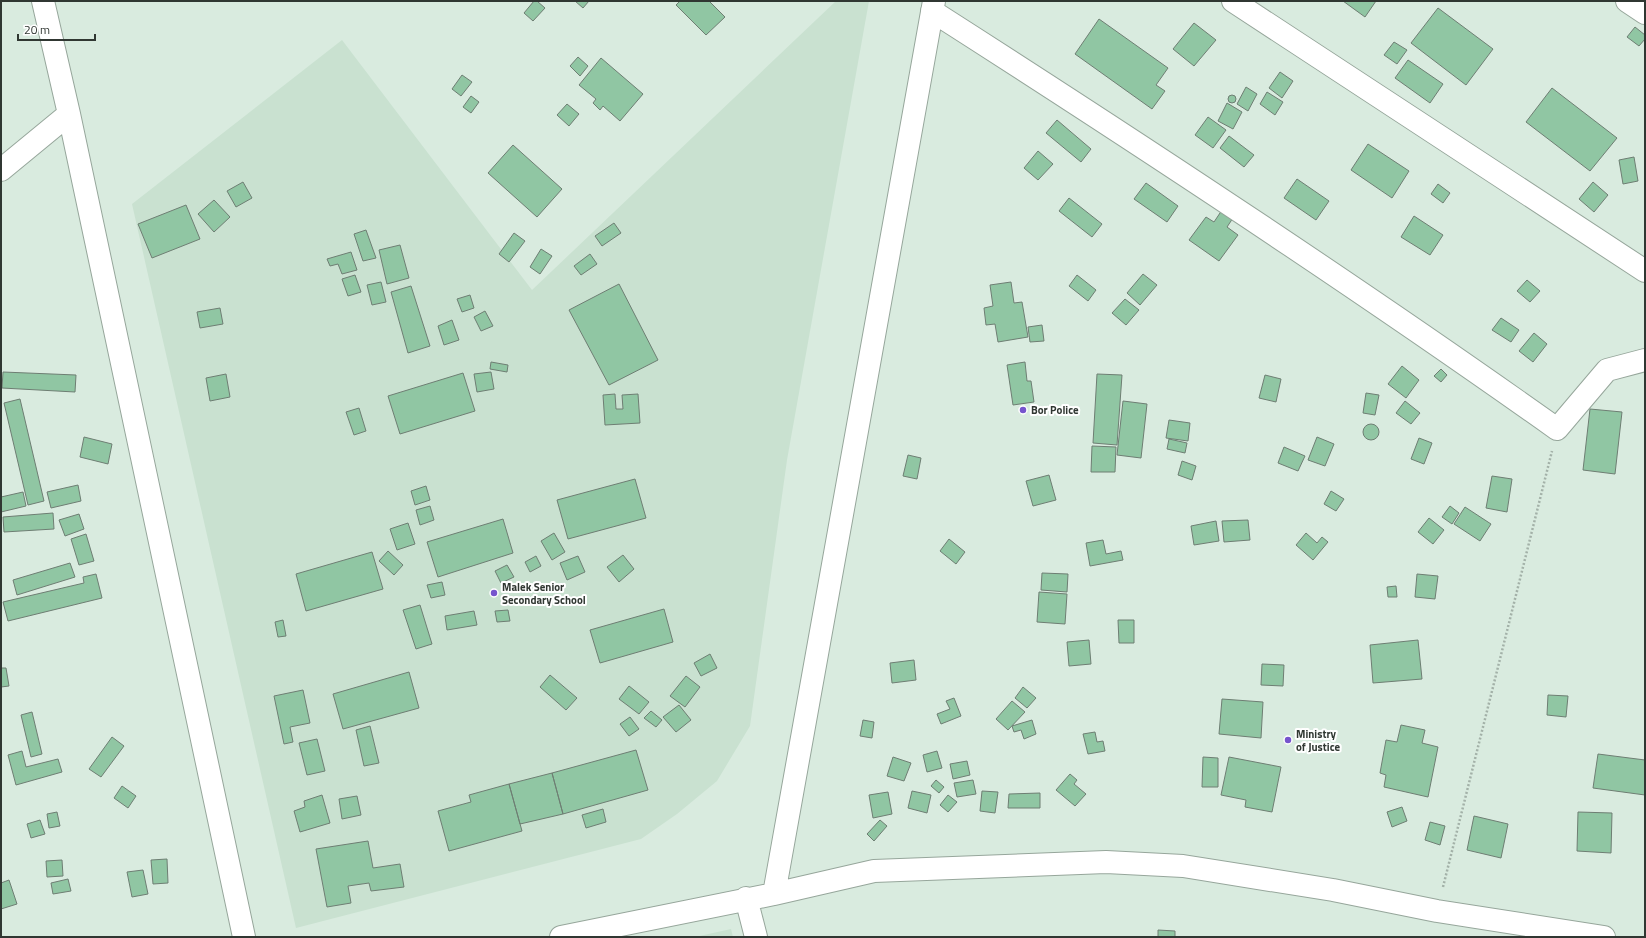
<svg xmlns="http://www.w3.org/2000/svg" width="1646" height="938" viewBox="0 0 1646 938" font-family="'Titillium Web',sans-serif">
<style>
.built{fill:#c9e1d0}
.building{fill:#90c6a3;stroke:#6e7e73}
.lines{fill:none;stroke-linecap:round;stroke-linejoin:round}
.minor-casing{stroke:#96a69b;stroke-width:24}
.path{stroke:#a3b1a8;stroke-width:2.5;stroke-dasharray:2 2;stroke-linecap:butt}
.minor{stroke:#fff;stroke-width:22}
.poi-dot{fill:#7654cd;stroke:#fff;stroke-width:1.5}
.labels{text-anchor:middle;stroke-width:4;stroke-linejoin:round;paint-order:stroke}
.poi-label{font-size:11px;font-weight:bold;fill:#303732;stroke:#fff;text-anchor:start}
</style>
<rect width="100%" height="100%" fill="#d9ebdf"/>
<!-- built -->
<path class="built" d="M836,1H869L787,460L750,726L717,781L677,814L641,839L296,928L132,204L342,40L532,290Z
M731,929L733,937H695Z"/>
<!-- building -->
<path class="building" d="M534,1H537L545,8L533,21L524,13Z
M575,1H589L583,8Z
M680,1H709L725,17L706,35L676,5Z
M1343,1H1376L1365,17Z
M1438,8L1493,49L1466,85L1411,43Z
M1099,19L1168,68L1156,85L1165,91L1152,109L1075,54Z
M1194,23L1216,40L1194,66L1173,49Z
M1635,27L1645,35V39L1639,46L1627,37Z
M1394,42L1407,50L1397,64L1384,55Z
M578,57L588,66L580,76L570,66Z
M601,58L643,94L620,121L603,106L600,110L593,103L596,99L579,85Z
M1408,60L1443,84L1430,103L1395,78Z
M1280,72L1293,81L1282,98L1269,88Z
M462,75L472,82L461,96L452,89Z
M1246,87L1257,94L1248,111L1237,104Z
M1552,88L1617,138L1590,171L1526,122Z
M1267,92L1283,102L1275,115L1260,104Z
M1228 99a4 4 0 1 1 8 0a4 4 0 1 1-8 0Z
M471,96L479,102L471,113L463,107Z
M1227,103L1242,112L1233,129L1218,121Z
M567,104L579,114L569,126L557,115Z
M1208,117L1226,130L1213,148L1195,135Z
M1057,120L1091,149L1081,162L1046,133Z
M1229,136L1254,155L1244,167L1220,148Z
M1368,144L1409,171L1392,198L1351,170Z
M513,145L562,189L537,217L488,173Z
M1038,151L1053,164L1038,180L1024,168Z
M1634,157L1638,181L1623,184L1619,160Z
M1297,179L1329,201L1316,220L1284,198Z
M243,182L252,198L236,207L227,191Z
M1593,182L1608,195L1594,212L1579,199Z
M1146,183L1178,206L1167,222L1134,199Z
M1438,184L1450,193L1443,203L1431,194Z
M1069,198L1102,224L1092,237L1059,211Z
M214,200L230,217L214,232L198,214Z
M186,205L200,239L152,258L138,224Z
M1222,210L1233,218L1227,227L1238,235L1219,261L1189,240L1206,217L1214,222Z
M1414,216L1443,235L1430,255L1401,237Z
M614,223L621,233L602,246L595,236Z
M366,230L376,258L363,261L354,234Z
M514,233L525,241L509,262L499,254Z
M400,245L409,278L387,284L379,250Z
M541,249L552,256L540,274L530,267Z
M351,252L357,270L342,274L338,264L330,266L327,259Z
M590,254L597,264L581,275L574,266Z
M1143,274L1157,285L1140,305L1127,293Z
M355,275L361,292L348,296L342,279Z
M1077,275L1096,290L1088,301L1069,286Z
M1527,280L1540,291L1530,302L1517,291Z
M381,282L386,302L372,305L367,285Z
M1011,282L1014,303L1022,302L1028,337L998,342L995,324L986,325L984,308L993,306L990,285Z
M619,284L658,360L609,385L569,310Z
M411,286L430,346L408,353L391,292Z
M470,295L474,308L462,312L457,299Z
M1125,299L1139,310L1126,325L1112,313Z
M220,308L223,324L200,328L197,312Z
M485,311L493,326L481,331L474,317Z
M1501,318L1519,330L1511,342L1492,330Z
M452,320L459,340L444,345L438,326Z
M1042,325L1044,341L1030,342L1028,327Z
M1534,333L1547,344L1533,362L1519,351Z
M491,362L508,365L507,372L490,369Z
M1025,362L1027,381H1031L1034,402L1013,405L1007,365Z
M1402,366L1419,380L1406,398L1388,384Z
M1441,369L1447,375L1441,382L1434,376Z
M3,372L76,375L75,392L2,388Z
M491,372L494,389L477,392L474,374Z
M463,373L475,411L400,434L388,396Z
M226,374L230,397L210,401L206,378Z
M1097,374L1122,375L1117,445L1093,443Z
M1265,375L1281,379L1276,402L1259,398Z
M1366,393L1379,395L1375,415L1363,413Z
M615,394L616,409H623L622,395L638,394L640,423L605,425L603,395Z
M20,399L44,501L28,505L4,403Z
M1123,401L1147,404L1141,458L1117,455Z
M1405,401L1420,413L1411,424L1396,413Z
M359,408L366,431L354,435L346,412Z
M1590,409L1622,412L1615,474L1583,470Z
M1169,420L1190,423L1188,441L1166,438Z
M1363 432a8 8 0 1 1 16 0a8 8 0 1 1-16 0Z
M84,437L112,444L108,464L80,457Z
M1317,437L1334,444L1325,466L1308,460Z
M1419,438L1432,443L1424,464L1411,459Z
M1169,439L1187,443L1185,453L1167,449Z
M1092,446L1116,447L1115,472H1091Z
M1284,447L1305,456L1298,471L1278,463Z
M908,455L921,458L917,479L903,476Z
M1182,461L1196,466L1192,480L1178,475Z
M1049,475L1056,500L1033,506L1026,481Z
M1492,476L1512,479L1507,512L1486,508Z
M635,479L646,518L568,539L557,500Z
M78,485L81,501L51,508L47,492Z
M426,486L430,500L415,505L411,491Z
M1331,491L1344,499L1336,511L1324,504Z
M23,492L26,506L1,512V497Z
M430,506L434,520L420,525L416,510Z
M1450,506L1459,513L1452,524L1442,517Z
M1465,507L1491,524L1480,541L1454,524Z
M53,513L54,529L4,532L3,517Z
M79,514L84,529L65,536L59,520Z
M1429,518L1444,530L1433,544L1418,532Z
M503,519L513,553L438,577L427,542Z
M1248,520L1250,540L1224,542L1222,521Z
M1216,521L1219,541L1194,545L1191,526Z
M408,523L415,544L397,550L390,529Z
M554,533L565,552L552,560L541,541Z
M1306,533L1317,543L1322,537L1328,542L1313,560L1296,545Z
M86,534L94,561L79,565L71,539Z
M949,539L965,552L956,564L940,551Z
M1103,540L1106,554L1121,551L1123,560L1090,566L1086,543Z
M388,551L403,565L394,575L379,561Z
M372,552L383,589L306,611L296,574Z
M623,555L634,569L619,582L607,567Z
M536,556L541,566L530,572L525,562Z
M578,556L585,572L567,580L560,563Z
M70,563L75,577L17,595L13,580Z
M507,565L514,577L501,583L495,571Z
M1042,573L1068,574L1067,592L1041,590Z
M96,574L102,598L8,621L3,602L84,583L83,577Z
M1417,574L1438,576L1435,599L1415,597Z
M442,582L445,595L431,598L427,585Z
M1396,586L1397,597H1388L1387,587Z
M1039,592L1067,594L1065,624L1037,622Z
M420,605L432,644L416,649L403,610Z
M664,609L673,642L600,663L590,630Z
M508,610L510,621L497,622L495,611Z
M474,611L477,625L447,630L445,616Z
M283,620L286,636L278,637L275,622Z
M1118,620H1134V643H1119Z
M1089,640L1091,664L1069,666L1067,642Z
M1418,640L1422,679L1373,683L1370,645Z
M710,654L717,668L701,676L694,663Z
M914,660L916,680L892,683L890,663Z
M1262,664L1284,665L1283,686L1261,685Z
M1,668H6L9,686L1,687Z
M409,672L419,708L343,729L333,694Z
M550,675L577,698L566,710L540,687Z
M686,676L700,687L685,707L670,696Z
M629,686L649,702L639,714L619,699Z
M1023,687L1036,698L1027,708L1015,698Z
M303,690L310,723L290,727L293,742L284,744L274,696Z
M1548,695L1568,696L1566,717L1547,715Z
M954,698L961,716L941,724L937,714L950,709L946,701Z
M1222,699L1263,702L1261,738L1219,734Z
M1012,701L1025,712L1008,730L996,719Z
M679,705L691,720L676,732L663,717Z
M651,711L662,720L656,727L644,718Z
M32,712L42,754L31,757L21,715Z
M630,717L639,729L629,736L620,724Z
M863,720L874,722L872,738L860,736Z
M1032,720L1036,734L1024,739L1021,730L1014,732L1012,726Z
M1401,725L1425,730L1422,743L1438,747L1428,797L1384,787L1386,775L1380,773L1386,740L1397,742Z
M370,726L379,763L364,766L356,730Z
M1095,732L1097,742L1103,741L1105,751L1088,754L1083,734Z
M112,737L124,746L101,777L89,769Z
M317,739L325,771L307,775L299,743Z
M636,750L648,790L563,814L552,773Z
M22,751L26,767L58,759L62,772L16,785L8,755Z
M937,751L942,768L927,772L923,755Z
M1598,754L1645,760V795L1593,788Z
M893,757L911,763L904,781L887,776Z
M1203,757L1218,758V787H1202Z
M1229,757L1281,767L1272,812L1245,807L1246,800L1221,795Z
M967,761L970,775L953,779L950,764Z
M552,773L563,814L520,824L509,784Z
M1070,774L1077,780L1074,784L1086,794L1075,806L1056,790Z
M936,780L944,787L939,793L931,786Z
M973,780L976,794L957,797L954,783Z
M509,784L522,831L449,851L438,811L471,802L469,795Z
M122,786L136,796L128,808L114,798Z
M912,791L931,795L927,813L908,808Z
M982,791L998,792L995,813L980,811Z
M888,792L892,814L873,818L869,795Z
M1040,793V808H1008L1009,794Z
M322,795L330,823L300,832L294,811L305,807L304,801Z
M948,795L957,802L948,812L940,805Z
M357,796L361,815L342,819L339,799Z
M1402,807L1407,821L1392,827L1387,812Z
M603,809L606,822L586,828L582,815Z
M57,812L60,826L49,828L47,814Z
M1578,812L1612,813L1611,853L1577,851Z
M1474,816L1508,824L1501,858L1467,850Z
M40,820L45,834L31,838L27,824Z
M880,820L887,826L874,841L867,834Z
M1430,822L1445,826L1440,845L1425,840Z
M368,841L373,868L400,864L404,887L371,891L369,883L348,886L351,903L327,907L316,849Z
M167,859L168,883L153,884L151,860Z
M62,860L63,876L47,877L46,861Z
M143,870L148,894L132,897L127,872Z
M68,879L71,891L53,894L51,883Z
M9,880L17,904L1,909V883Z
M1158,930L1175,931V937H1158Z"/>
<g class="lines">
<defs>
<path id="minor" d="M43,1L69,114L244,937
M1233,1L1645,271
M1627,1L1645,13
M932,11C1143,146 1353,284 1557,429L1607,370L1645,360
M1,170L69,114
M774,894L874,871L1106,862L1183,866L1333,890L1437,911L1604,937
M746,898L756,937
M561,937L774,894L934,1"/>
</defs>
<!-- minor casing -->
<use href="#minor" class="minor-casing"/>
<!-- path -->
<path class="path" d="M1443,887L1552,451"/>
<!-- minor -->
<use href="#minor" class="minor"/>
</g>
<!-- markers -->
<g class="poi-dot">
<circle cx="1023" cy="410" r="4"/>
<circle cx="494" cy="593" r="4"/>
<circle cx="1288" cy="740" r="4"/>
</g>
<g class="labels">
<!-- poi labels -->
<g class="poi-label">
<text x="1031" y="414">Bor Police</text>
<text x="502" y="591">Malek Senior<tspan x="502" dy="13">Secondary School</tspan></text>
<text x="1296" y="738">Ministry<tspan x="1296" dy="13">of Justice</tspan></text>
</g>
</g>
<!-- border -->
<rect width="1646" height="938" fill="none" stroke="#303732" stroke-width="4"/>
<!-- scale -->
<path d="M18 34v6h77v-6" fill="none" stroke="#303732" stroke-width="2"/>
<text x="24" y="34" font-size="12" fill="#303732" stroke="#ffffff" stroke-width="3" paint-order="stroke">20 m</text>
</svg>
